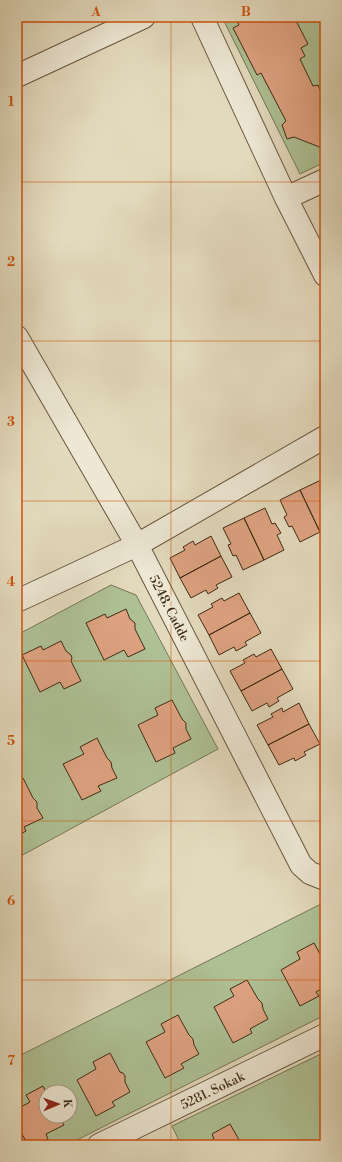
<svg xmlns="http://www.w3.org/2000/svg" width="342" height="1162" viewBox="0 0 342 1162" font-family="'Libre Bodoni',serif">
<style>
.green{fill:#aec195;stroke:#767654;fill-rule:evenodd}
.building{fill:#dfa382;stroke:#3e2a13}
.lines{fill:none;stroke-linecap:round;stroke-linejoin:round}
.minor-casing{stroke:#67563e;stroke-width:24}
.minor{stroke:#ede7d4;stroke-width:22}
.grid{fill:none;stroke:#ce520d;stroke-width:1;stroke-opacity:0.55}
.labels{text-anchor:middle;stroke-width:4;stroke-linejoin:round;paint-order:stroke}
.street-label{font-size:13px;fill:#3e2a13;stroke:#ede7d4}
.neatline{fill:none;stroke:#ce520d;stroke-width:1.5}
.grid-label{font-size:13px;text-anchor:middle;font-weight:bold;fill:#ce520d}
</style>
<rect width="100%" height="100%" fill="#e3dabd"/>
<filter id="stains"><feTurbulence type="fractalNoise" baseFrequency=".005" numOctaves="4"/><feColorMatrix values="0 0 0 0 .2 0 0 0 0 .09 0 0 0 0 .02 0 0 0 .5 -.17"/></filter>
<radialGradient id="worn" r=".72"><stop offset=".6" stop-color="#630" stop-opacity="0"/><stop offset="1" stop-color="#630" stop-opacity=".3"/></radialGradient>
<!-- green -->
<path class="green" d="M222,17H325V162L300,174Z
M111,585L136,595L218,749L17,858V635Z
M325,902V1015L67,1145H17V1057ZM46,1092H70V1116H46Z
M325,1052V1145H181L172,1126Z"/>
<!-- building -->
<path class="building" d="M235,17H294L308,44L301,48L305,56L300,59L313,86L318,85L323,97L325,98V148H322L294,137L287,139L282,125L286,121L261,73L257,75L233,28L239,25Z
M321,480L325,489V530L320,532L300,490Z
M300,490L320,532L300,542L292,526L289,527L284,517L287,515L280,500Z
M265,508L272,524L275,523L281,533L277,535L284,550L264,560L244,518Z
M244,518L264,560L243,570L236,555L233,556L228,545L231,544L223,528Z
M211,536L221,556L180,578L170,558L185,550L183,547L193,541L195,545Z
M221,556L232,577L216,585L218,588L208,594L206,590L191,598L180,578Z
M239,593L250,613L209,635L198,615L213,607L211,604L222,598L224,601Z
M126,609L130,619L135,623V629L145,649L128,657L124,650L104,660L86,623L105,614L107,618Z
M250,613L261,633L245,642L247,645L236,651L234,647L219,655L209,635Z
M61,641L66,651L71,655L72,658L71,661L81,681L64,689L60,682L40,692L22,655L41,646L43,650Z
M271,649L282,669L241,691L230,671L245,663L243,660L254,654L256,657Z
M282,669L293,689L277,698L279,701L269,707L267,703L252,711L241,691Z
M172,700L182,719L186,723V729L191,739L173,748L175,753L156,762L138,725L158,715L155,708Z
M299,703L309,724L268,745L257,725L273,717L271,714L282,708L283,712Z
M309,724L320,744L304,752L306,755L295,761L294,758L279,765L268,745Z
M97,738L107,758L111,762L112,768L117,778L98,786L101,791L82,800L63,764L84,754L80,747Z
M23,778L33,798L37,802V808L43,818L24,827L26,831L17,836V781Z
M325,821V837L320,836Z
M314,943L325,963V987L316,992L319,996L300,1006L281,970L300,959L297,952Z
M247,980L258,999L262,1003L263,1009L268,1019L250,1029L252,1033L233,1043L214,1007L234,996L230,989Z
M178,1015L189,1035L193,1039L194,1045L199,1054L181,1064L184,1068L165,1078L146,1042L165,1032L161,1024Z
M110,1053L120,1072L123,1073L125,1076V1082L130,1092L112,1102L115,1106L96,1116L77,1080L96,1069L93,1062Z
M43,1086L46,1092V1116H59L64,1125L46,1134L48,1139L36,1145H28L17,1125V1109L30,1102L26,1095Z
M230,1124L242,1145H202L214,1139L212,1134Z"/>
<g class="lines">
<defs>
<path id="minor" d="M202,17L286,198L325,275
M17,76L144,17
M286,198L325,180
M17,337L137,545L301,865L310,873L325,879
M17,601L137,545L325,437
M99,1145L325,1035"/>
</defs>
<!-- minor casing -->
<use href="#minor" class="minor-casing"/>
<!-- minor -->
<use href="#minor" class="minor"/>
</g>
<!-- grid -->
<path class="grid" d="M171,17V1145M17,182H325M17,341H325M17,501H325M17,661H325M17,821H325M17,980H325"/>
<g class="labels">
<!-- street labels -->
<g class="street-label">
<text transform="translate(170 608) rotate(63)" y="5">5248. Cadde</text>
<text transform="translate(212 1090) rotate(-26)" y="5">5281. Sokak</text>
</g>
</g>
<!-- margin -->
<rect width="342" height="1162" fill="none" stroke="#e3dabd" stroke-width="44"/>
<!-- north arrow -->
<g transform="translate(58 1104) rotate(88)"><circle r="19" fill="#ede7d4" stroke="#a79b87"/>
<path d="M0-3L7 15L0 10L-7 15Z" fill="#8f2418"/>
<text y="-6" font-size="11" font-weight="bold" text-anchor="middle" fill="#3e2a13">K</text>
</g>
<rect x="22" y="22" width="298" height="1118" class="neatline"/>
<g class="grid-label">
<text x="96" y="16">A</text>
<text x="246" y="16">B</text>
<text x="11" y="106">1</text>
<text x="11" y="266">2</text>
<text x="11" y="426">3</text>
<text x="11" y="586">4</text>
<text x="11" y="745">5</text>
<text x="11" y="905">6</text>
<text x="11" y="1065">7</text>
</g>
<rect width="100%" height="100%" filter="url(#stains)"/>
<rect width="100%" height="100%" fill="url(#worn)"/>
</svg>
